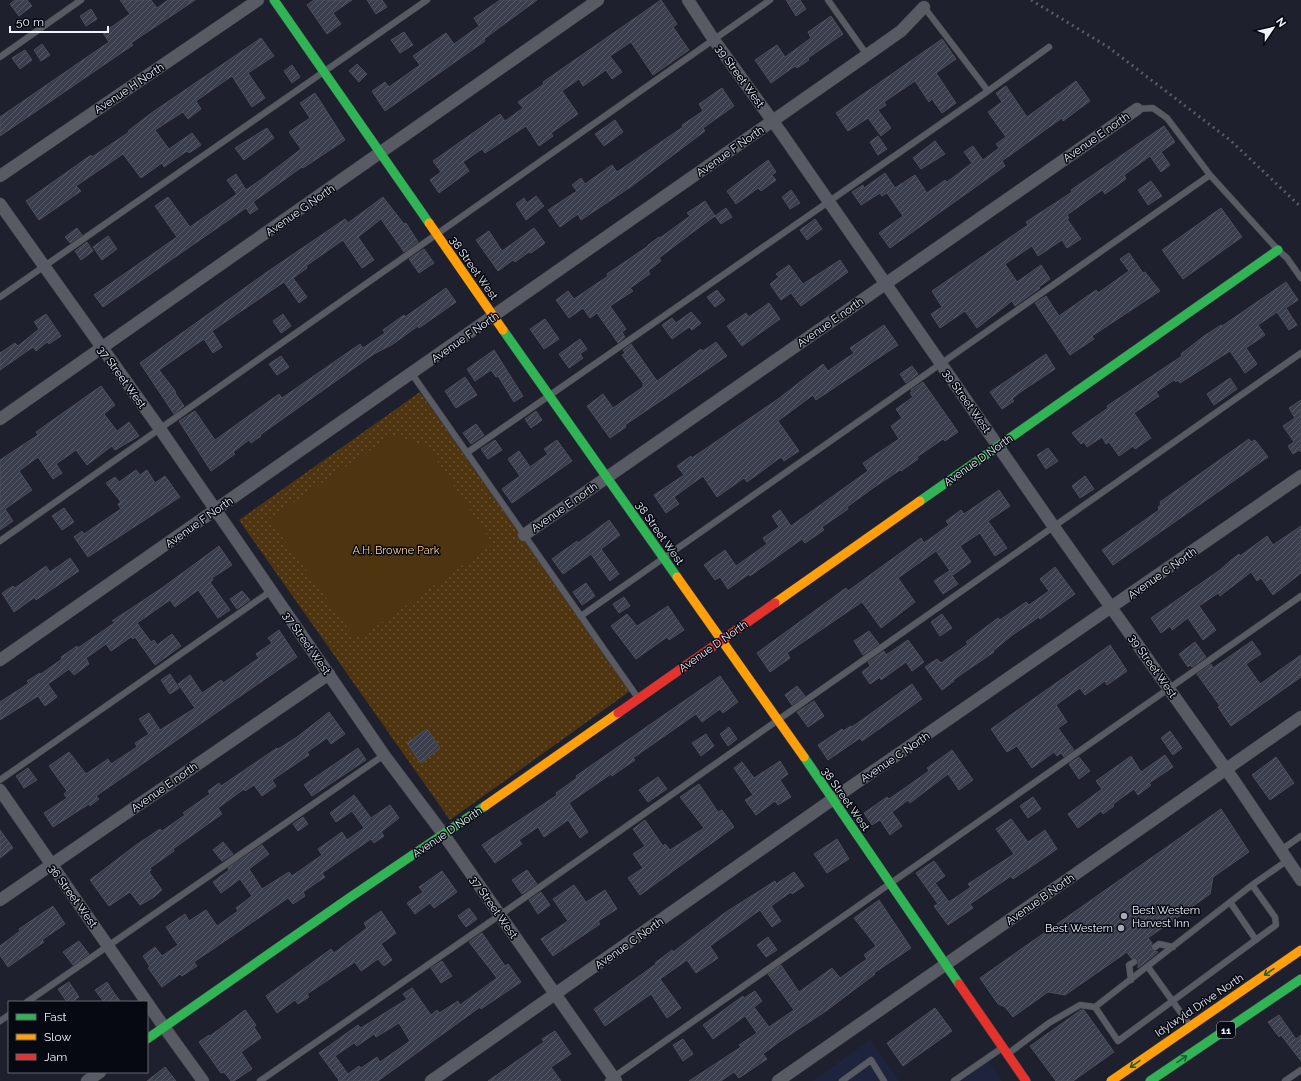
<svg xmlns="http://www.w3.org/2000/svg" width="1301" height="1081" viewBox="0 0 1301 1081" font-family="Raleway,sans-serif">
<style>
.built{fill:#1f243e}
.grass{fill:url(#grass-dots)}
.pitch{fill:#4e350f}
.building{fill:url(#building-hatch);stroke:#4b4e58;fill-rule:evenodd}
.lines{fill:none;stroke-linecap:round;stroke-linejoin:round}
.lane-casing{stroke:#3c3e47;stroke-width:7}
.street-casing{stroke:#3c3e47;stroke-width:13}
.fast-casing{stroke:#3c3e47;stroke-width:10}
.slow-casing{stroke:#3c3e47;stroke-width:10}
.jam-casing{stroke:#3c3e47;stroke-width:10}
.lane{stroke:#595b64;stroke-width:6}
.street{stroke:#595b64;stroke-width:12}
.fast{stroke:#30b455;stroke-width:9}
.slow{stroke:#ff9f0a;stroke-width:9}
.jam{stroke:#e5322d;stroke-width:9}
.rail{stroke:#585a63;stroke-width:3;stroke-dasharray:2 4;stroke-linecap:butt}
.oneway{stroke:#1b5e34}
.poi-dot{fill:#a6aab4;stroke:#060812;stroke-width:1.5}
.labels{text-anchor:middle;stroke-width:3;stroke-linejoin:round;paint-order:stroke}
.shield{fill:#060812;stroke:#aaacb6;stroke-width:1}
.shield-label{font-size:10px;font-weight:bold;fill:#f0f3fc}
.street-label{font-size:11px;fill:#f0f3fc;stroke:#060812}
.park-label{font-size:11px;fill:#fdd4a2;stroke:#060812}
.poi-label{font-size:11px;fill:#f0f3fc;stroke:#060812;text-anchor:start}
</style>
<defs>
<pattern id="grass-dots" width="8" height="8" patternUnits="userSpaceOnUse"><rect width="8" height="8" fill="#4e350f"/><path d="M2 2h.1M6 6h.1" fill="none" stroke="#685333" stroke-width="1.8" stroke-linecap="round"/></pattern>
<pattern id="building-hatch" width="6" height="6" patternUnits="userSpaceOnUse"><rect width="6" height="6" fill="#3b3e4d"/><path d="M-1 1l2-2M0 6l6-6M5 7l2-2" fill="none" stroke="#585a68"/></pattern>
</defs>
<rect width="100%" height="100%" fill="#1e212d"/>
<!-- built -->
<path class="built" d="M870,1040L899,1081H813Z
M989,1062L1002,1081H961Z"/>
<!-- grass -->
<path class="grass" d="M420,392L630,691L450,820L239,520Z"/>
<!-- pitch -->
<path class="pitch" d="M393,435L428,447L493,544L364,635H353L269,519Z"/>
<!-- building -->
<path class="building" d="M15,0H27L32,6L19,16L10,4Z
M120,0H151L157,8L168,0H195L131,43L133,45L0,136V117L109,42L103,33L130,14Z
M314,0H352L333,13L341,24L327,34L307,5Z
M367,0H382L387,7L376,14Z
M500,0H537L484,39L485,41L385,111L372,91L385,82L389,87L420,65L413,56L446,33L454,44L479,26L474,18Z
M661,0L677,24L673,27L689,50L653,75L631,42L610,56L622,72L612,79L606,70L583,86L579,79L562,91L578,114L551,133L553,136L539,146L526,126L485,153L482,149L463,162L469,171L439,193L430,180L441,172L433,161L500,114L505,121L523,108L518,102L544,84L543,82Z
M786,0H800L806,9L796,16Z
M91,9L97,19L86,26L80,16Z
M831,16L843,34L808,58L809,60L797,68L795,66L771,83L755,60L777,45L785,57L811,38L808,32Z
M404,32L413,45L400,53L391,40Z
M261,38L274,56L248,73L265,98L252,107L232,76L196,101L201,109L188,119L183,112L155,130L169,149L192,133L201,145L189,153L187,151L164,167L162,163L141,178L123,154L76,186L81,191L39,220L26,201L91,155L92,157L129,132L128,131L150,114Z
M942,39L956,59L936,73L956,103L942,113L932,99L929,102L915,81L884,102L886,105L878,110L891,128L881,136L868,118L848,131L836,113Z
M42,44L50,55L41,61L34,50Z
M25,50L32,60L20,69L12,58Z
M357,64L367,74L359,82L349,71Z
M292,65L300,77L292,83L284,71Z
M1076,81L1090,101L1063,121L1062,118L1027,143L1002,161L1005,166L890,248L879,233L903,216L887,193L882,196L880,193L861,205L852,192L863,185L864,188L885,173L895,188L915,175L927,193L945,180L947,182L972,163L964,152L973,146L983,160L999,148L996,144L1006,137L988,112L1002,102L996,93L1006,86L1027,117Z
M722,88L734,106L703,128L705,131L632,186L581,220L578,214L560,227L548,210L577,191L572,185L581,178L585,184L612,165L617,172L683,127L682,125L703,111L699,104Z
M315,93L345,140L303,168L302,167L253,202L258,209L250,214L246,208L103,307L94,295L177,237L155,206L168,197L190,227L237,194L227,180L236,174L246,190L266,176L301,149L289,132L310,118L300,103Z
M615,120L623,132L604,146L595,134Z
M1164,126L1175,142L1161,152L1170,165L1161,172L1150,156L1124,175L1126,179L1105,194L1102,190L1067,215L1069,218L1067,219L1081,239L1067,248L1062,240L1038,256L1032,246L1005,264L1017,282L1041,265L1050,279L1039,287L1040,288L1015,306L1012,301L977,328L965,311L940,328L931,314L942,307L932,291L1028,225L1026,222L1072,192L1071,190Z
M267,128L274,138L244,160L235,148Z
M878,136L887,149L878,155L870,142Z
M935,141L945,154L921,169L913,158Z
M768,160L776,172L772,175L776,180L761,191L758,188L736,204L727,191Z
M1151,181L1162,196L1148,205L1138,190Z
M791,190L800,203L790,209L782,197Z
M536,196L544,206L526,220L516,204L524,198L527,203Z
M383,197L404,224L406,223L418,242L404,252L381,219L358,237L374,260L362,268L343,240L306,266L307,268L293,278L307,297L299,303L284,282L212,331L222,347L213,353L204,339L159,370L176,392L175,393L184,406L174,414L140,363L267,272L345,219L348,223Z
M705,201L715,216L726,208L732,217L721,224L715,216L693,232L659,258L661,261L648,271L650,274L630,288L633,291L610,306L626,329L622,332L625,337L618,343L597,313L590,318L583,308L569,318L556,300L568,291L574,299L608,276L607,274L648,246V245L659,237L660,238L690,216L687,213Z
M1221,208L1242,237L1183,279L1162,250Z
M815,219L822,229L807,240L800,230Z
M77,228L82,235L70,243L65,237Z
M534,228L545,243L531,253L529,252L515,262L513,260L498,271L476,240L489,231L502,251Z
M108,236L117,249L102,260L93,247Z
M87,242L93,251L81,260L75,251Z
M424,249L434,263L419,273L409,259Z
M1129,253L1143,273L1145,272L1160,291L1092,336L1094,339L1070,355L1035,303L1046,296L1059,316L1096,290L1098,293L1129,271L1120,259Z
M840,260L848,272L801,306L791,293L781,300L770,284L779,277L776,274L789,265L803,284Z
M1286,282L1298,300L1286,308L1297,325L1289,330L1277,312L1258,325L1265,335L1246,348L1257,364L1245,373L1230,351L1180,383L1178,380L1176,382L1174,380L1156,392L1159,396L1134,413L1151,438L1135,449L1133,446L1119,456L1109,442L1106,444L1102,437L1087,447L1084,442L1081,444L1072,433L1108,408L1107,406L1182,356L1181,354L1204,336L1221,325L1222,326Z
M446,288L456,302L419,328L418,326L393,344L374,354L260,435L261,436L251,443L249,440L233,452L235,454L211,471L179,421L195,411L215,440L279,394L282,398L360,344L363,348L385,333L383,330L404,315L405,317Z
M717,290L725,300L715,307L707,297Z
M769,303L780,319L742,346L727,326L746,313L749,317Z
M691,312L701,323L692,330L689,327L672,339L662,325L672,318L676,323Z
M46,314L61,336L49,344L47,342L36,351L33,347L0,370V353L15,343L18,346L39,329L34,322Z
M283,314L291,326L281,333L273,321Z
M545,319L559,339L544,349L530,329Z
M884,325L898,345L816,400L813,395L778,421L799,451L784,461L781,457L747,482L744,478L717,497L703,476L674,497L679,504L666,513L654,495L684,475L677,466L691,456L692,458L778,399L823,364L828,371L854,353L850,348Z
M580,339L587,349L580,354L583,358L569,368L559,354Z
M716,342L727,356L625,425L626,427L610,438L587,406L603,394L613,408L643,387V383L622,355L625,353L623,350L631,344L657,381L701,349L703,351Z
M494,350L523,396L514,402L498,376L496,377L491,370L475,381L467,369Z
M1046,354L1055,369L1019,393L1012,399L1014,401L1002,409L990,392Z
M281,356L289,367L277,375L269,364Z
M912,366L918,374L906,383L900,374Z
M465,377L477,395L456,408L445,391Z
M1230,378L1237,389L1214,405L1207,394Z
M923,382L958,432L945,441L943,439L917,457L918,459L901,471L900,470L873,488L847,507L848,509L822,527L824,530L805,543L802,539L750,576L749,574L728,589L720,577L715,580L704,565L725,550L736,566L767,544L763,538L779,527L772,516L780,510L791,526L868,471L863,463L899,439L891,426L902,418L896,409L913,397L910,393L912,392L911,390Z
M101,386L115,405L104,414L117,431L129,422L139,436L115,450L112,446L87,465L76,450L56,464L62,473L53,479L38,457L19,471L32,490L5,509L13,521L0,530V460L38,435L36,432Z
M1301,400V452L1299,450L1293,454L1288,446L1294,442L1283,426L1295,418L1289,408Z
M536,411L542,420L531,428L525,419Z
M476,424L484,435L471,444L463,433Z
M1249,439L1251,442L1255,440L1268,457L1113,565L1102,550L1159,510L1158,507L1161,505L1160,502Z
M495,440L502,450L488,459L481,449Z
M557,440L572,461L512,503L502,489L520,476L508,459L519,451L530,467L548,454L544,449Z
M1048,448L1058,461L1046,469L1037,455Z
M136,470L140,475L147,470L155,483L165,476L180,497L88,557L74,537L82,531L84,534L121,509L118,504L121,502L106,483L115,477L119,482Z
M1085,476L1094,489L1080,498L1072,486Z
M999,490L1010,506L988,521L1007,548L995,556L980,533L960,546L971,562L953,575L936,551L898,578L915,602L881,628L862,602L787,653L790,658L770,672L757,653L846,588L848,591L921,538L924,543L949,525L946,521L961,510L964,514Z
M64,508L74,522L62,530L52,516Z
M609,520L620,535L601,549L619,574L610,581L591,554L563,574L552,559L577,541L578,543Z
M1301,526V573L1273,595L1261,578L1257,581L1251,572L1220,596L1218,593L1199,606L1216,630L1203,640L1188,618L1172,630L1170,626L1161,633L1151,618L1220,570L1231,560L1239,554L1240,556L1267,536L1273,545Z
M219,546L232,565L212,578L213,580L210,582L230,610L218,618L198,590L175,607L170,600L137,623L151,642L154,640L157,645L172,634L181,646L155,665L135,637L133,639L131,637L111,651L106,644L86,658L89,664L74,675L69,669L48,684L57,697L45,706L38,696L0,720V702L29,683L27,681L40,673L41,674L62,659L61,657L77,646L78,648L117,621H112L162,588Z
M70,558L79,571L36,600L35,597L14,612L2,593L13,586L15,588L46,566L50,572Z
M1055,567L1075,594L1040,619L1039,617L1011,636L993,651L994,652L953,680L954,681L942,690L925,667L937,659L941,663L968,644L966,642L998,618L1000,620L1026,602L1029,605L1049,591L1040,579Z
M949,571L958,584L943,594L934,581Z
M586,583L595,596L582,605L573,592Z
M242,591L250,600L237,609L230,599Z
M624,597L630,606L619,613L613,604Z
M668,606L684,630L669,640L667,637L636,659L611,626L627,614L637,626Z
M942,614L952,628L940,636L931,622Z
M279,630L297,657L96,796L99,799L90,806L89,804L53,827L44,813L67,798L64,794L67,791L49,766L69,752L86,774L108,759L111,764L137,747L135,743L149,734L139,719L149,713L160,730L195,708L178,684L190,675L202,693L221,680L223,683L259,658L256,654L272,643L268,638Z
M869,631L879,644L863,655L854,641Z
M908,640L924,662L912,671L906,662L881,680L880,677L870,684L862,672L870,666L868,662L884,651L886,655Z
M1252,641L1261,654L1246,664L1260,684L1301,655V677L1231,726L1218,707L1220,706L1197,674L1211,664L1213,668Z
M1195,642L1206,657L1192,667L1190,665L1188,667L1179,654Z
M1110,645L1127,671L1107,685L1105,681L1085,695L1080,688L1056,705L1067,722L1058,728L1074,750L1064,757L1061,753L1057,756L1054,752L1032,768L1017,746L1007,752L991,729Z
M170,674L179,688L170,694L161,680Z
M720,676L738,702L723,713L720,709L702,722L696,714L633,758L635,760L612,776L611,774L569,803L588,832L580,838L568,820L544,837L538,827L519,840L522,844L495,863L482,845L557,795L556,793L577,778L576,776Z
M912,684L922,699L862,741L860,738L828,760L818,745L842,729L843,731L851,726L852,727Z
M797,686L805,696L792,705L785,695Z
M814,701L824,716L808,727L797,712Z
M329,712L345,734L331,744L327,738L307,752L309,755L272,780L276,786L262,796L254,785L245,791L244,789L218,808L222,814L173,849L174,851L150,868L151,870L149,872L162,890L154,897L140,905L130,892L109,906L90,880L136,845L160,829L162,831L185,815L183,813L210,794L208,791L219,783L221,786L277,748L278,749L297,737Z
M729,727L737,739L728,746L720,734Z
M427,729L440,748L421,763L407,743Z
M1170,731L1182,748L1173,755L1161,738Z
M706,734L714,746L701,756L692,743Z
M358,748L366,760L312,796L304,785Z
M952,750L973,780L959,790L948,774L910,803L908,800L892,812L902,826L890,835L880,820L872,825L864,813L887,797L889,799L929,771L927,768Z
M1165,755L1173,767L1149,783L1151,785L1138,795L1134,789L1113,804L1114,806L1103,814L1101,811L1078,828L1068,814L1102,789L1096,781L1131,756L1141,772Z
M1079,757L1090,771L1079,779L1069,764Z
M1276,757L1294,783L1270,800L1252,775Z
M780,761L788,774L780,780L791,797L778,805L775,801L756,815L745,800L753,795L734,768L742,762L754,778Z
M28,768L37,780L24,788L16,776Z
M658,777L667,789L648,802L639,790Z
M699,784L718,812L722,810L734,827L640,895L628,878L643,868L633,854L645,846L633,829L645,820L663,846L665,844L670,850L704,828L680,797Z
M354,795L371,818L390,805L399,818L381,832L384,836L374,843L371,839L322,873L325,877L303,892L305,896L293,904L288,898L194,962L197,966L182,976L180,974L162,987L148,968L150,967L143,956L155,947L162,956L178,945L166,927L185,914L189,921L206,910L217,926L238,911L236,908L252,896L240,879L221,893L213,882L229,870L228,868L262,845L269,854L249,869L262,889L289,872L292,876L322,855L318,849L342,832L347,840L364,828L352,811L336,822L330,813Z
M1033,797L1041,809L1028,818L1020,806Z
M1221,809L1249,852L1213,877L1210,894L1148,938L1152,943L1151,949L1158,952L1138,968V959L1131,958L1127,952L1065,995L1048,992L1013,1017L1005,1007L998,1004L980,978Z
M303,817L308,824L298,831L293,824Z
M1011,819L1028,842L1045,830L1057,849L1013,879L1011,876L970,904L973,908L948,925L934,906L938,904L916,873L934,861L945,876L935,883L949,902L971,887L968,884L1014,854L996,829Z
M0,830L13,848L0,858Z
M837,839L849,859L827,873L814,854Z
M223,842L233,854L222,861L213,850Z
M527,870L537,884L522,894L512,880Z
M442,871L457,892L434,908L430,903L415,914L407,903L423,892L419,887Z
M794,872L804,886L792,894L791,892L771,906L781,921L772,927L760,910L710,946L718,958L696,973L687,960L660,979L681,1008L667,1018L651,994L605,1026L594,1009L656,964L655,963L672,950L673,952L726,912L775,881L776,884Z
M574,885L586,902L605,890L617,909L598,921L600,924L553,956L541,939L568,921L553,899Z
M541,892L550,905L538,914L529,900Z
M879,900L911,948L874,973L875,974L826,1011L779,1042L763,1054L767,1059L739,1078L734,1072L721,1081H689L741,1047L739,1045L757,1033L745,1016L713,1039L703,1025L743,996L744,998L755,991L762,1001L754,1007L769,1027L794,1010L768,974L781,965L799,992L832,968L840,978L867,959L864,955L876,946L854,918Z
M53,906L65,924L42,940L44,942L8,967L0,955V946L20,931L19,929Z
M469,908L477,919L466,927L458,916Z
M381,911L396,933L381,944L392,960L384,966L378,959L361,971L355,962L307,994L309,997L298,1004L295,1000L277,1013L266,996L331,949L334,953L367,928L364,923Z
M482,933L505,966L508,964L521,982L481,1009L480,1007L378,1081H338L339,1080L319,1053L358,1025L361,1028L407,999L403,994L412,988L431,1015L437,1010L439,1013L458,1001L460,1005L497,978L469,942ZM399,1023L410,1041L380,1062L377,1057L361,1068L359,1066L348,1074L335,1056L354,1043L357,1046L374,1034L376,1037Z
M768,937L777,950L766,957L757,945Z
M79,941L89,954L73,965L63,952Z
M442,961L452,976L441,983L431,968Z
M69,982L79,997L72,1002H67L58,989Z
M107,982L114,993L121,1002H104L95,990Z
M935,1008L952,1031L903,1066L887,1043Z
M245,1010L256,1025L254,1027L261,1038L241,1052L252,1069L234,1081H231L224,1072L221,1073L199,1042L209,1035L210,1036Z
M1081,1010H1084L1114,1052L1073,1081H1056L1030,1046Z
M1279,1015L1296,1039L1301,1035V1061L1281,1035L1279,1037L1268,1022Z
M555,1031L571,1054L551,1067L561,1081H488L544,1042L542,1039Z
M683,1039L693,1054L683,1061L673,1045Z
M165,1067L176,1081H147Z"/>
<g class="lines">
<defs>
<path id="lane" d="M828,0L867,55
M0,57L81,0
M988,91L1049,47
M1210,175L1278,250L1287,258L1301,278
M0,297L427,0
M412,374L638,698
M468,452L988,91L924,7
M0,541L770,0
M581,616L1210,175L1167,118L1153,108L1137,109
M0,780L271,591
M1281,850L1301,836
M1230,902L1256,940
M1155,947L1159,944L1173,947
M1148,967L1189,1024
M1131,980L1129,965L1134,962
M27,1002L384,755
M1095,1007L1252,885
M0,1021L9,1015
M1009,1053L1049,1023L1080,1005L1095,1007L1118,1041L1276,925L1275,917L1252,885L1288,860
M260,1081L500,915L1301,353
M608,1081L1301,596
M842,1081L871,1060L884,1081
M954,1081L1002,1048
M1285,1081L1301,1070"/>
<path id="street" d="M688,0L714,40L782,134L1054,527L1235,782L1301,880
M0,176L258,0
M0,204L160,429L384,755L444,835L616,1081
M0,419L598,0
M524,535L1137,109
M0,660L867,55L901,31L924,7
M0,790L164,1027L203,1081
M0,900L329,674
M87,1081L100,1072
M431,1081L833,799L1301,476
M778,1081L1301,717"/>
<path id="fast" d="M274,0L429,223
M503,330L677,577
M920,501L1278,250
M804,757L959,984
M147,1039L352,896L485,806
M1150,1081L1301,979"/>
<path id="slow" d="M429,223L503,330
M677,577L804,757
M775,603L920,501
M485,806L618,713
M1111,1081L1301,950"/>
<path id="jam" d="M618,713L775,603
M959,984L1026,1081"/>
</defs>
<!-- lane casing -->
<use href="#lane" class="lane-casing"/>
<!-- street casing -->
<use href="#street" class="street-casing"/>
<!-- fast casing -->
<use href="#fast" class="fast-casing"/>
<!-- slow casing -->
<use href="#slow" class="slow-casing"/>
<!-- jam casing -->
<use href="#jam" class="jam-casing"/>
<!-- lane -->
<use href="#lane" class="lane"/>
<!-- street -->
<use href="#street" class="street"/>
<!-- fast -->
<use href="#fast" class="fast"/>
<!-- slow -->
<use href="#slow" class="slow"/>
<!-- jam -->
<use href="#jam" class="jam"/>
<!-- rail -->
<path class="rail" d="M1031,0L1108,47L1230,140L1301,207"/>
</g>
<!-- one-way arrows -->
<defs><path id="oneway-shaft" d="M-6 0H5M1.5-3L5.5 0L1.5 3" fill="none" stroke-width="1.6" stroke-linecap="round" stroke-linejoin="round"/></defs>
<g class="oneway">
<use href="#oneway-shaft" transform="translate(1269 972) rotate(146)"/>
<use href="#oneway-shaft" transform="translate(1182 1059) rotate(-34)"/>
<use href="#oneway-shaft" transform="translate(1135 1064) rotate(145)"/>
</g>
<!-- markers -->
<g class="poi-dot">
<circle cx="1124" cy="916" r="4"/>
<circle cx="1121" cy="928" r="4"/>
</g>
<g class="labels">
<!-- shield labels -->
<rect class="shield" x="1217" y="1022" width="18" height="16" rx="3"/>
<g class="shield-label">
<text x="1226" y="1034">11</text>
</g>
<!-- street labels -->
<g class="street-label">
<text transform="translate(740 76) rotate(54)" y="4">39 Street West</text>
<text transform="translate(129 88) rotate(-34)" y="4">Avenue H North</text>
<text transform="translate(1096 137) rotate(-35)" y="4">Avenue E north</text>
<text transform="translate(730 151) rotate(-35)" y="4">Avenue F North</text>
<text transform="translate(300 210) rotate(-35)" y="4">Avenue G North</text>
<text transform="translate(474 268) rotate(55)" y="4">38 Street West</text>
<text transform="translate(830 322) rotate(-35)" y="4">Avenue E north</text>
<text transform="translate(465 337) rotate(-35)" y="4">Avenue F North</text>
<text transform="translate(122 377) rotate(54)" y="4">37 Street West</text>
<text transform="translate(967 401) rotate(55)" y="4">39 Street West</text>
<text transform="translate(978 460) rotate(-35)" y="4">Avenue D North</text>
<text transform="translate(564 507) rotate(-35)" y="4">Avenue E north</text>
<text transform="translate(199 522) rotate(-35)" y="4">Avenue F North</text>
<text transform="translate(660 533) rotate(55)" y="4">38 Street West</text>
<text transform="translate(1162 573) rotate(-35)" y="4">Avenue C North</text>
<text transform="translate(307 643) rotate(55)" y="4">37 Street West</text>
<text transform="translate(713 646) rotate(-35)" y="4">Avenue D North</text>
<text transform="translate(1153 666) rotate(55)" y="4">39 Street West</text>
<text transform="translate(895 757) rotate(-34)" y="4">Avenue C North</text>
<text transform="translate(164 787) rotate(-35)" y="4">Avenue E north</text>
<text transform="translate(846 799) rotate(55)" y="4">38 Street West</text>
<text transform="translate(447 832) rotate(-34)" y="4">Avenue D North</text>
<text transform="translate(73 896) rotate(54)" y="4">36 Street West</text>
<text transform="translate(1040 899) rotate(-35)" y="4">Avenue B North</text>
<text transform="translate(494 907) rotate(55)" y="4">37 Street West</text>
<text transform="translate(629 943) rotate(-35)" y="4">Avenue C North</text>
<text transform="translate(1199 1005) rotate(-34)" y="4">Idylwyld Drive North</text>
</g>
<!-- park labels -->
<g class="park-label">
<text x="396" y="554">A.H. Browne Park</text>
</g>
<!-- poi labels -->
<g class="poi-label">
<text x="1132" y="914">Best Western<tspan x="1132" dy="13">Harvest Inn</tspan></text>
<text x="1113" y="932" text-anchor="end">Best Western</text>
</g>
</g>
<!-- legend -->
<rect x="8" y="1001" width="140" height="72" fill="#060812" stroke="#646670"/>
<rect x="16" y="1014" width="20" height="6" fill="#30b455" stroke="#646670"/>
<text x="44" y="1021" font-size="12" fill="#f0f3fc">Fast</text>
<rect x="16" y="1034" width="20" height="6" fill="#ff9f0a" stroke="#646670"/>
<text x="44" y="1041" font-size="12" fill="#f0f3fc">Slow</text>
<rect x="16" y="1054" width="20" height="6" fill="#e5322d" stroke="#646670"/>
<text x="44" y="1061" font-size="12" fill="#f0f3fc">Jam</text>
<!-- north arrow -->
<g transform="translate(1273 28) rotate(55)" stroke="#060812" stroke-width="3" paint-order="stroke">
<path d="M0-3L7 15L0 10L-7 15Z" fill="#f0f3fc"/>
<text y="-6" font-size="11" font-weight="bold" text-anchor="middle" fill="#f0f3fc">N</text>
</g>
<!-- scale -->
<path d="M10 26v6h98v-6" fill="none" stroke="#f0f3fc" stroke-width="2"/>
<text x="16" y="26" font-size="12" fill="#f0f3fc" stroke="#060812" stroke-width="3" paint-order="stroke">50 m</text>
</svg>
